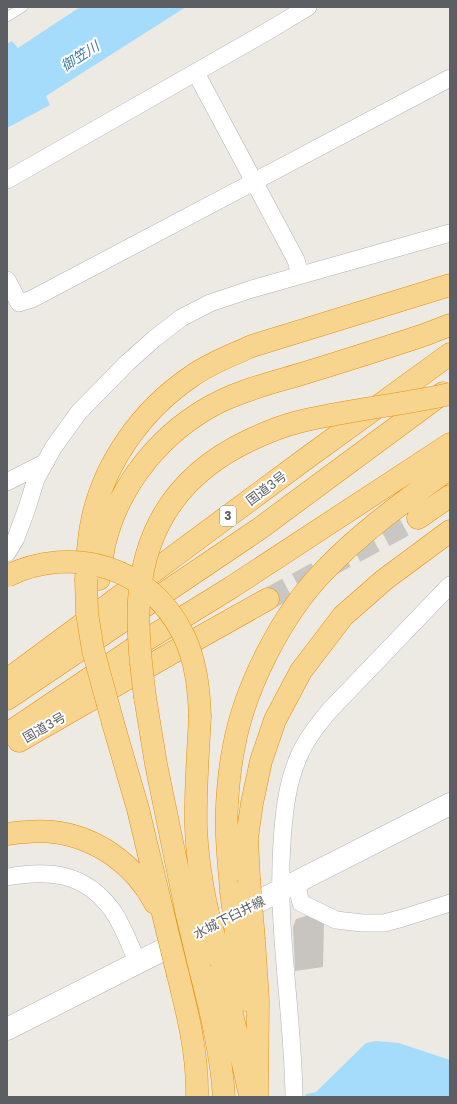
<svg xmlns="http://www.w3.org/2000/svg" width="457" height="1104" viewBox="0 0 457 1104" font-family="Poppins,'Noto Sans JP',sans-serif">
<style>
.water{fill:#a5dcfb}
.building{fill:#c8c5c0}
.lines{fill:none;stroke-linecap:round;stroke-linejoin:round}
.highway-tunnel{stroke:#c8c7c3;stroke-width:22;stroke-dasharray:22 11;stroke-linecap:butt}
.lane-casing{stroke:#b0b4b8;stroke-width:10}
.street-casing{stroke:#b0b4b8;stroke-width:18}
.secondary-casing{stroke:#afb3b8;stroke-width:23}
.highway-casing{stroke:#e6900a;stroke-width:23}
.lane{stroke:#fff;stroke-width:9}
.street{stroke:#fff;stroke-width:17}
.secondary{stroke:#fff;stroke-width:22}
.highway{stroke:#f8d58f;stroke-width:22}
.highway-bridge-casing{stroke:#e6900a;stroke-width:23;stroke-linecap:butt}
.highway-bridge{stroke:#f8d58f;stroke-width:22}
.labels{text-anchor:middle;stroke-width:4;stroke-linejoin:round;paint-order:stroke}
.shield{fill:#fff;stroke:#8c8f92;stroke-width:1}
.shield-label{font-size:12px;font-weight:bold;fill:#5b5f63}
.street-label{font-size:13px;fill:#5b5f63;stroke:#fff}
.water-label{font-size:14px;font-style:italic;fill:#4179a3;stroke:#fff}
</style>
<rect width="100%" height="100%" fill="#edeae3"/>
<!-- water -->
<path class="water" d="M80,7H186L46,96L50,105L7,128V44L12,41L18,48Z
M376,1041L399,1043L450,1060V1097H305L306,1094L316,1092L366,1043Z"/>
<!-- building -->
<path class="building" d="M309,915L324,923L323,967L295,971L293,927L296,919Z"/>
<g class="lines">
<!-- highway-tunnel -->
<path class="highway-tunnel" d="M268,599L418,518"/>
<defs>
<path id="lane" d="M7,17L23,7"/>
<path id="street" d="M196,73L296,260L300,275
M7,180L268,31L308,7
M7,280L19,303L32,299L450,78
M7,482L46,462
M7,553L16,538L27,508L36,479L53,448L79,412L127,363L154,339L181,318L210,303L252,289L450,233
M7,877C50,869 85,873 112,910C123,925 130,946 138,963
M296,882L301,903L336,920L362,923H384L403,918L450,903
M294,1097C293,1012 276,927 282,842C284,812 287,783 299,756C306,739 318,724 330,710L450,585"/>
<path id="secondary" d="M7,1029L450,804"/>
<path id="highway" d="M418,518L450,496
M86,579C87,559 88,540 92,521C104,462 143,409 192,376C210,363 232,355 252,346L450,285
M99,579C101,568 102,557 104,546C118,484 163,430 219,402C247,388 279,381 308,372C347,360 385,348 424,335L450,325
M7,680L304,460L450,354
M145,697L156,764L187,915
M7,699L259,529L443,393
M200,717C198,754 195,791 196,828C197,854 201,880 206,905
M113,723L138,809L165,922
M7,734L146,640L232,587L450,444
M19,741L170,654L268,599
M7,834C22,832 38,830 53,832C97,837 135,865 155,903
M249,879L247,838L252,803L261,761L275,720L301,671L343,616L384,580L450,531
M231,891C229,863 225,834 227,806C228,786 230,766 234,746C245,687 282,614 324,571C361,532 406,500 450,468
M254,940L258,1000L257,1097
M238,950L246,1000
M220,959L249,1091
M200,969C211,1011 221,1053 224,1097
M178,975C188,1015 198,1055 197,1097"/>
</defs>
<!-- lane casing -->
<use href="#lane" class="lane-casing"/>
<!-- street casing -->
<use href="#street" class="street-casing"/>
<!-- secondary casing -->
<use href="#secondary" class="secondary-casing"/>
<!-- highway casing -->
<use href="#highway" class="highway-casing"/>
<!-- lane -->
<use href="#lane" class="lane"/>
<!-- street -->
<use href="#street" class="street"/>
<!-- secondary -->
<use href="#secondary" class="secondary"/>
<!-- highway -->
<use href="#highway" class="highway"/>
<defs>
<path id="highway-bridge" d="M7,576C73,544 150,567 183,634C196,660 199,689 200,717
M86,579L87,613L93,650L113,723
M145,697C141,665 137,633 139,600C144,525 182,472 250,440C265,433 282,426 298,422C348,410 400,405 450,394
M249,879L254,940
M231,891L238,950
M206,905L220,959
M187,915L200,969
M165,922L178,975"/>
</defs>
<!-- highway-bridge casing -->
<use href="#highway-bridge" class="highway-bridge-casing"/>
<!-- highway-bridge -->
<use href="#highway-bridge" class="highway-bridge"/>
</g>
<g class="labels">
<!-- shield labels -->
<rect class="shield" x="220" y="506" width="16" height="20" rx="3"/>
<g class="shield-label">
<text x="228" y="520">3</text>
</g>
<!-- street labels -->
<g class="street-label">
<text transform="translate(266 488) rotate(-37)" y="5">国道3号</text>
<text transform="translate(44 727) rotate(-30)" y="5">国道3号</text>
<text transform="translate(229 917) rotate(-27)" y="5">水城下臼井線</text>
</g>
<!-- water labels -->
<g class="water-label">
<text transform="translate(80 56) rotate(-33)" y="5">御笠川</text>
</g>
</g>
<!-- border -->
<rect width="457" height="1104" fill="none" stroke="#5b5f63" stroke-width="16"/>
</svg>
